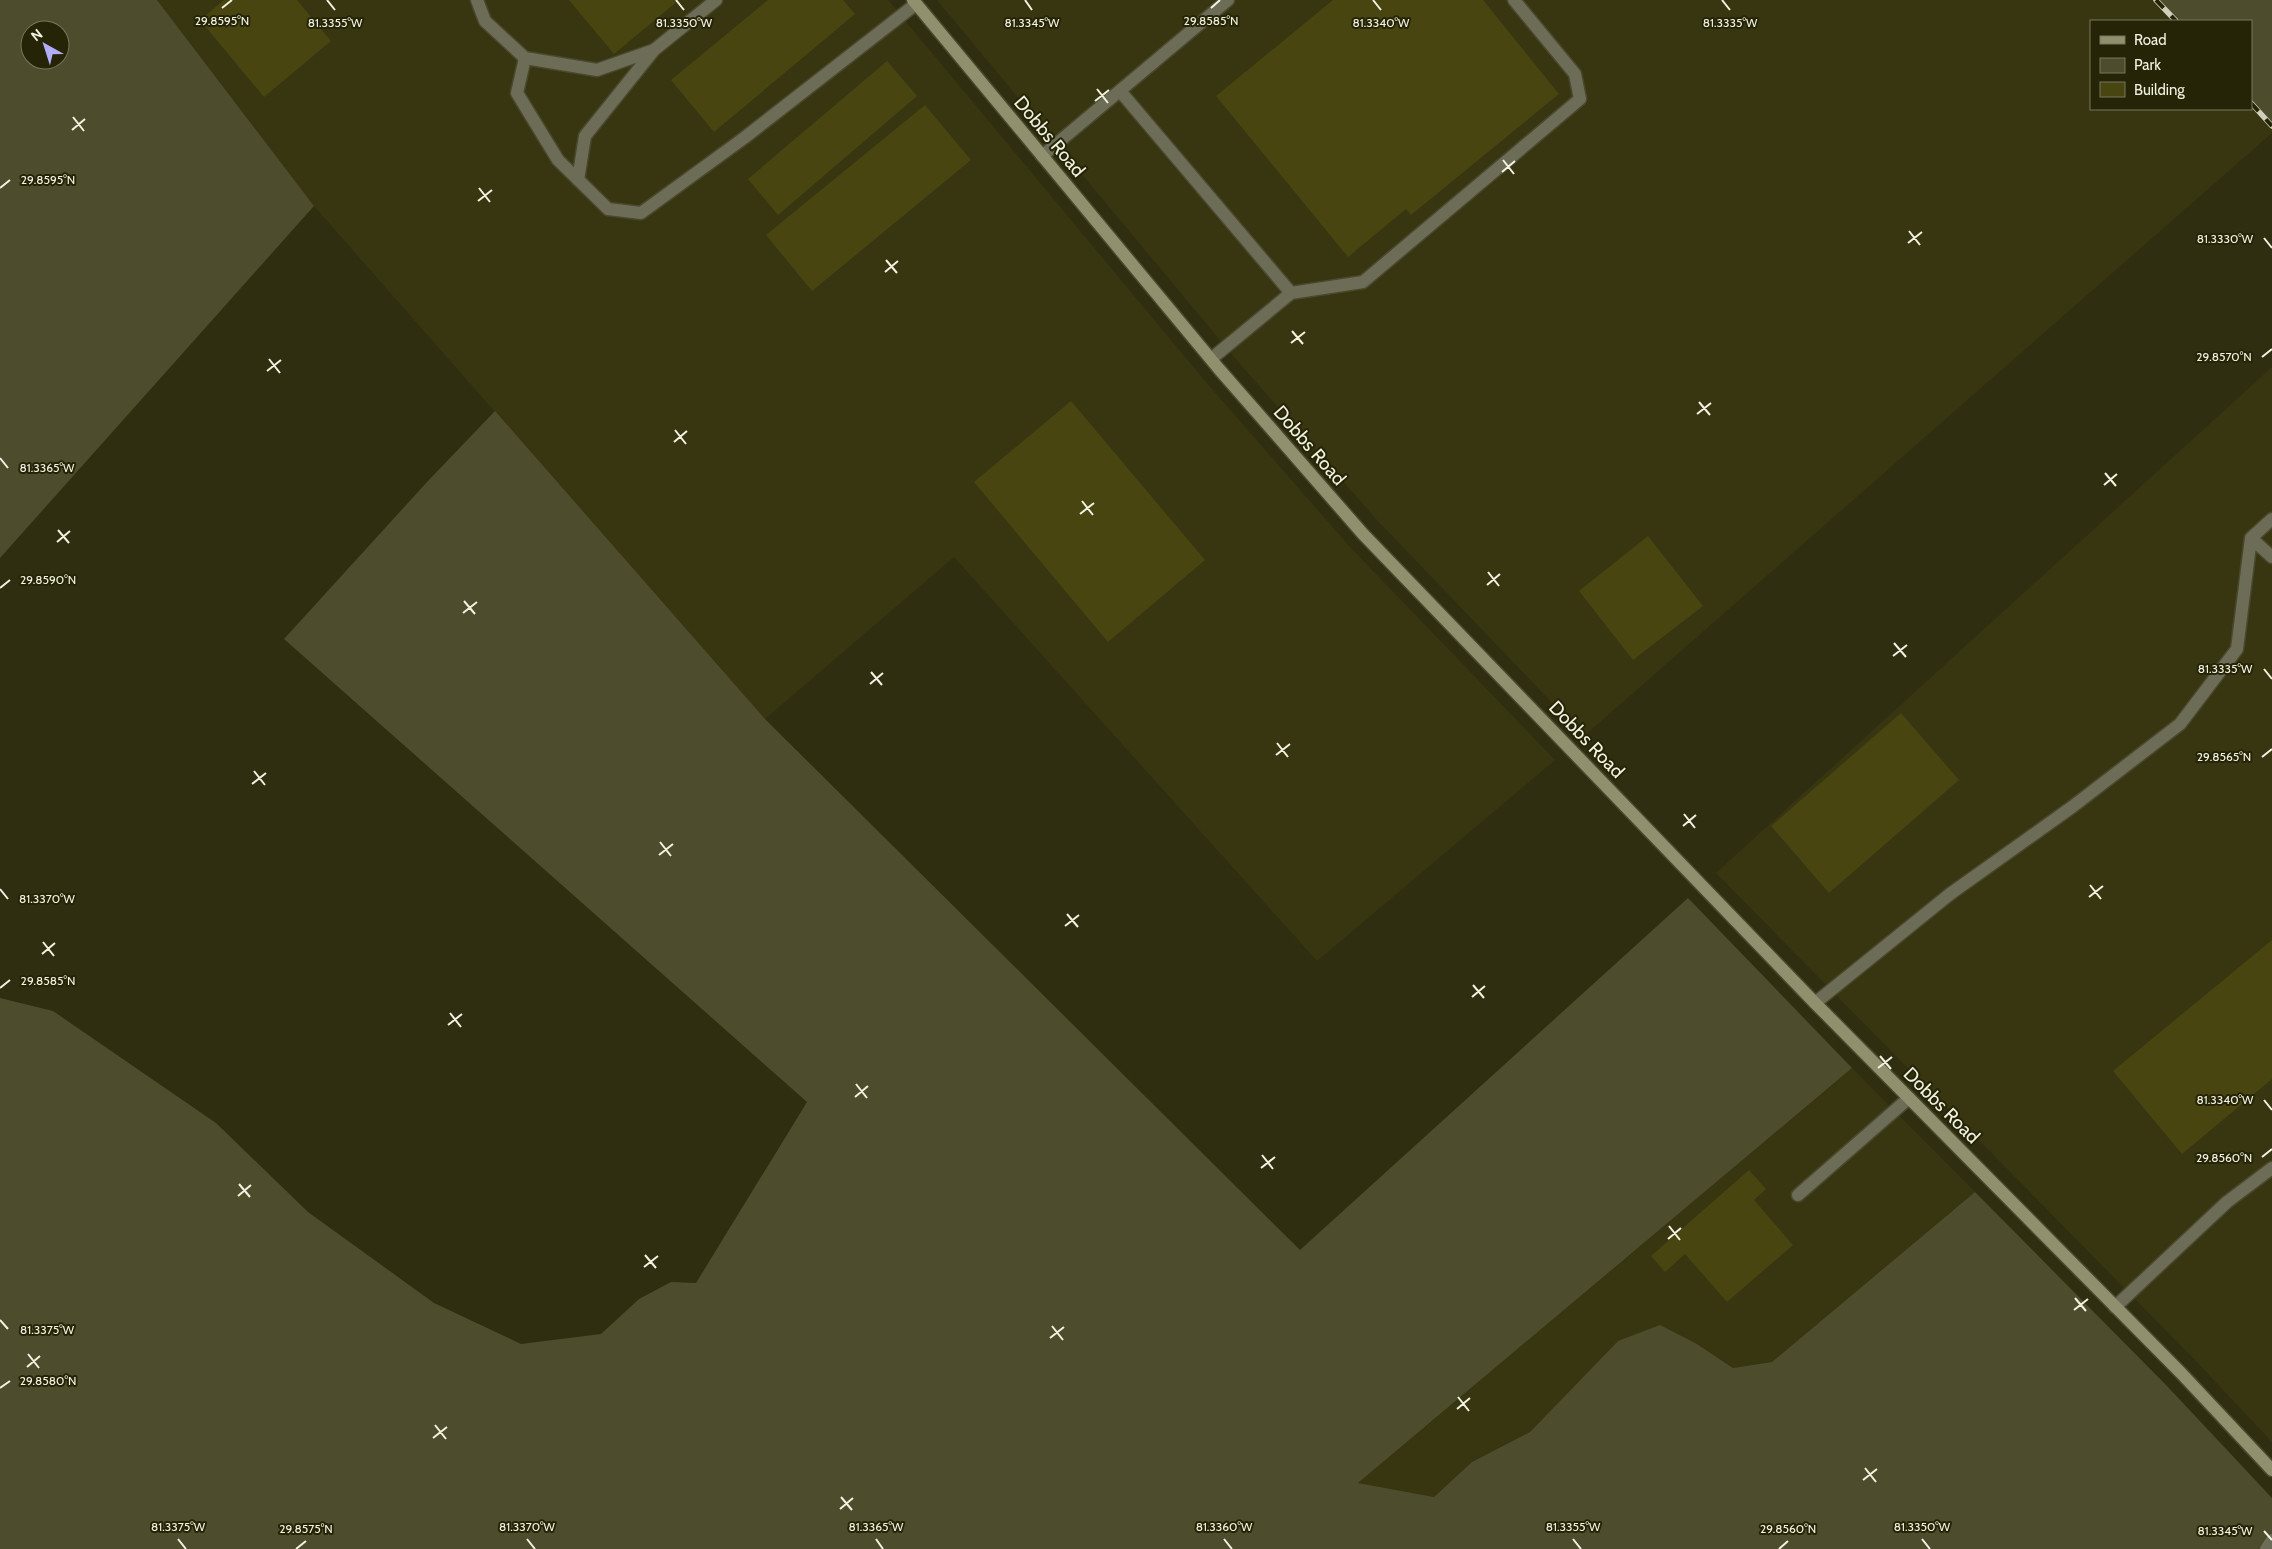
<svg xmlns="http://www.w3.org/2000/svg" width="2272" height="1549" viewBox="0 0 2272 1549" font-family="Cabin,sans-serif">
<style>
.built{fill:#383611}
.green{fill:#4d4c2c;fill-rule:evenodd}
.building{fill:#484510}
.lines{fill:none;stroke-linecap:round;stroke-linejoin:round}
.lane-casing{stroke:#4a492e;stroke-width:15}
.secondary-casing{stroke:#4a492e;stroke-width:15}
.lane{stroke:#6d6c57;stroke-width:12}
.secondary{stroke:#91906e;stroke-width:12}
.rail-casing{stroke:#cfcfbc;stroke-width:5.5}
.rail{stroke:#252407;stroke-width:4;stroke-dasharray:11;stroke-linecap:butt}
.ticks{fill:none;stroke:#f2f2e1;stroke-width:2}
.labels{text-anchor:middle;stroke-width:4;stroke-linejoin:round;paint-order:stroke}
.street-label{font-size:19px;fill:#f2f2e1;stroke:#252407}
.ticks-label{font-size:12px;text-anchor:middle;fill:#f2f2e1;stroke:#252407;stroke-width:4;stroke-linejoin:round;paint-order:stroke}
</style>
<rect width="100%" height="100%" fill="#2f2e11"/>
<!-- built -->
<path class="built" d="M157,0H888L1205,381L1350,547L1555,760L1317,961L954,557L765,719L314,206Z
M937,0H2154L2174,21H2091V109H2251V106L2272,129V133L1584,736L1377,520L1234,357Z
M2272,367V1442L2194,1359L1716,873Z
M1852,1068L1975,1192L1772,1362L1733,1368L1697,1344L1618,1341L1530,1432L1472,1462L1434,1497L1358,1483Z"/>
<!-- green -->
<path class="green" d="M0,0H157L314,206L0,558ZM30,30H60V60H30Z
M2154,0H2272V129L2251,106V21H2174Z
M495,411L765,719L1300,1250L1688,898L1852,1068L1358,1483L1434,1497L1472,1462L1530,1432L1618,1341L1660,1325L1697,1344L1733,1368L1772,1362L1975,1192L2167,1386L2272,1498V1549H0V998L53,1011L216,1123L308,1212L434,1303L521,1344L601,1334L639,1299L671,1282L696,1283L807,1102L284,639L427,482Z"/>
<!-- building -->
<path class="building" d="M224,0H297L331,41L264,97L200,20Z
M569,0H679L614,54Z
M768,0H843L855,14L714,132L671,80Z
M1333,0H1483L1559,94L1411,215L1406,209L1348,257L1216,96Z
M887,61L917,96L778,215L748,179Z
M925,105L971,160L812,291L766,235Z
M1071,401L1205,560L1108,642L974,482Z
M1648,536L1703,606L1633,660L1579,591Z
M1901,713L1959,780L1829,893L1771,826Z
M2272,940V1079L2182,1154L2113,1071Z
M1749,1170L1766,1189L1754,1200L1793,1245L1727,1302L1685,1254L1665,1272L1651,1256Z"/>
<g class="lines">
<defs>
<path id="lane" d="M477,0L485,21L525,58L597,70L654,50L716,0
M525,58L517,93L558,160L608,209L641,213L744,138L916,4
M1120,91L1291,293
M1042,156L1228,0
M578,180L585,136L654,50
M1211,359L1291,293L1363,282L1580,99L1575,74L1514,0
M2251,538L2272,557
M1815,1003L1950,894L2072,807L2180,724L2237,649L2251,538L2272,519
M1798,1195L1909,1098
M2115,1307L2227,1202L2272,1168
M2266,1549L2272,1540"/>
<path id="secondary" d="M913,0L1219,369L1363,534L1815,1003L2181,1373L2272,1470"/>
</defs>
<!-- lane casing -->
<use href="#lane" class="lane-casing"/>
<!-- secondary casing -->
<use href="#secondary" class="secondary-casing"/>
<!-- lane -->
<use href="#lane" class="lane"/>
<!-- secondary -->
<use href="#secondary" class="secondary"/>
<defs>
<path id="rail" d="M2156,0L2176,21
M2251,103L2272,126"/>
</defs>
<!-- rail casing -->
<use href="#rail" class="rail-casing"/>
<!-- rail -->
<use href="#rail" class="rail"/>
</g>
<!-- ticks -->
<path class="ticks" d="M327,0L335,10M676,0L684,10M1025,0L1032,10M1373,0L1381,10M1722,0L1730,10M222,8L232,0M1211,8L1220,0M1097,89L1108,103M1095,101L1109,90M73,117L84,131M72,130L85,119M1503,160L1514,174M1502,172L1515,161M0,188L10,180M479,188L490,202M478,201L492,190M1909,231L1920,245M2264,238L2272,248M1908,243L1922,232M886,260L897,273M885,272L898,261M1292,331L1303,344M1291,343L1305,332M2262,357L2272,349M269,359L280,373M267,371L281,360M1699,402L1710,415M1697,414L1711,403M675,430L686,444M674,442L687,431M0,458L8,468M2105,473L2116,486M2104,485L2117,474M1082,501L1093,515M1080,514L1094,503M58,530L69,543M57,542L70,531M1488,572L1499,586M1487,585L1500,574M0,588L10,580M464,601L475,614M463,613L477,602M1894,643L1906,657M1893,656L1907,645M2264,669L2272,679M871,672L882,685M870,684L883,673M1277,743L1288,757M1276,755L1290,744M2262,757L2272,749M254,771L265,785M252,784L266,773M1684,814L1695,828M1683,826L1696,815M660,842L671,856M659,855L673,844M2090,885L2101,899M0,889L8,899M2089,897L2103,886M1067,914L1078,927M1065,926L1079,915M43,942L54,956M42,954L55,943M1473,985L1484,998M0,988L10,980M1472,997L1485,986M450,1013L461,1027M448,1025L462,1014M1880,1056L1891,1069M1878,1068L1892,1057M856,1084L867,1098M855,1097L868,1086M2264,1100L2272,1110M1262,1155L1273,1169M2262,1157L2272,1149M1261,1168L1275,1157M239,1184L250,1197M238,1196L251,1185M1669,1226L1680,1240M1668,1239L1681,1228M645,1255L656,1268M644,1267L658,1256M2075,1298L2086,1311M2074,1310L2088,1299M0,1320L8,1329M1052,1326L1063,1340M1050,1338L1064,1327M28,1354L39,1368M27,1367L40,1356M0,1388L10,1381M1458,1397L1469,1411M1457,1409L1470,1398M435,1425L446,1439M433,1438L447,1427M1865,1468L1876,1482M1863,1480L1877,1469M841,1497L852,1510M840,1509L853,1498M2264,1531L2272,1540M178,1539L186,1549M527,1539L535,1549M876,1539L883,1549M1224,1539L1232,1549M1573,1539L1581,1549M1922,1539L1930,1549M296,1549L306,1541M1779,1549L1788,1541"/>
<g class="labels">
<!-- street labels -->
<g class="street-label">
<text transform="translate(1050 136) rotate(50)" y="7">Dobbs Road</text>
<text transform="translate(1310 445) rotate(49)" y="7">Dobbs Road</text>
<text transform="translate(1587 739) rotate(46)" y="7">Dobbs Road</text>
<text transform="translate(1942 1105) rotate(45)" y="7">Dobbs Road</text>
</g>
</g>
<g class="ticks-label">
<text x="222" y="25">29.8595°N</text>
<text x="1211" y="25">29.8585°N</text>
<text x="1381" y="27">81.3340°W</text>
<text x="335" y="27">81.3355°W</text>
<text x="684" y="27">81.3350°W</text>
<text x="1032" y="27">81.3345°W</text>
<text x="1730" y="27">81.3335°W</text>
<text x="48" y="184">29.8595°N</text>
<text x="2225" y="243">81.3330°W</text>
<text x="2224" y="361">29.8570°N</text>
<text x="47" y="472">81.3365°W</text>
<text x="48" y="584">29.8590°N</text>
<text x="2225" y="673">81.3335°W</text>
<text x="2224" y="761">29.8565°N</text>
<text x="47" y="903">81.3370°W</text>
<text x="48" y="985">29.8585°N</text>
<text x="2225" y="1104">81.3340°W</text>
<text x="2224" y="1162">29.8560°N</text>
<text x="47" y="1334">81.3375°W</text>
<text x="48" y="1385">29.8580°N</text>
<text x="178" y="1531">81.3375°W</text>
<text x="527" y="1531">81.3370°W</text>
<text x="876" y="1531">81.3365°W</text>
<text x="1224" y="1531">81.3360°W</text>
<text x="1573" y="1531">81.3355°W</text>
<text x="1922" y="1531">81.3350°W</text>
<text x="306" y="1533">29.8575°N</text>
<text x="1788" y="1533">29.8560°N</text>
<text x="2225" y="1535">81.3345°W</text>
</g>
<!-- legend -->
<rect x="2090" y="20" width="162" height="90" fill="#252407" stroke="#77765e"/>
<rect x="2100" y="36" width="25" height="8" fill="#91906e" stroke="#77765e"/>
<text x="2134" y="45" font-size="15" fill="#f2f2e1">Road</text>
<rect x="2100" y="58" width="25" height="15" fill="#4d4c2c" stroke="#77765e"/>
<text x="2134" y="70" font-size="15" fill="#f2f2e1">Park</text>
<rect x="2100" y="82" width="25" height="15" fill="#484510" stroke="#77765e"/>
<text x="2134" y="95" font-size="15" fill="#f2f2e1">Building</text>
<!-- north arrow -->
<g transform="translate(45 45) rotate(321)"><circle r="24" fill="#252407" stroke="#77765e"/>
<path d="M0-4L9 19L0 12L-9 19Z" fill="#b2adfa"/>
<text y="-8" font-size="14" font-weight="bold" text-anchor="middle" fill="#f2f2e1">N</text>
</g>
</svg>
